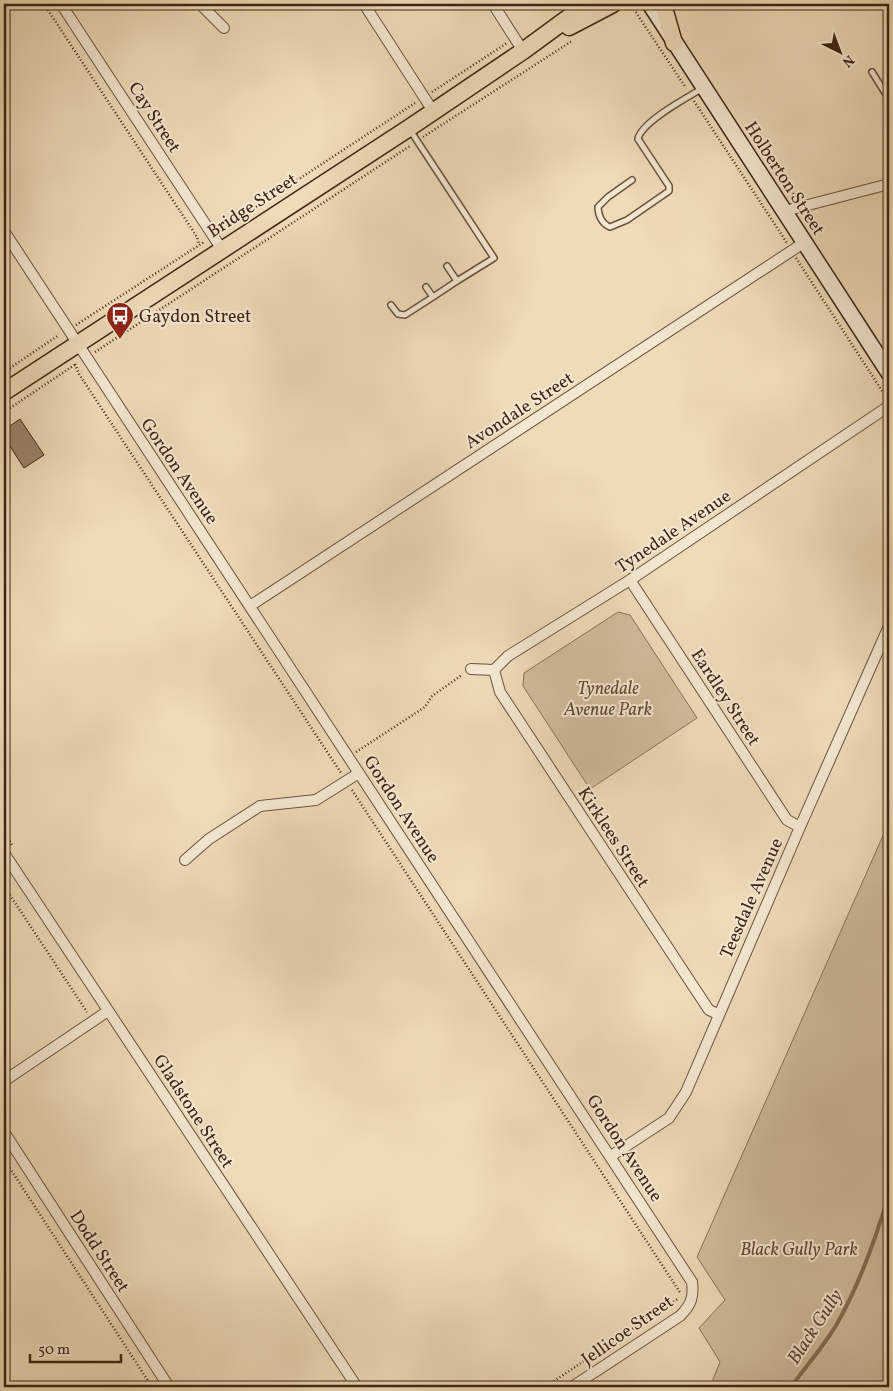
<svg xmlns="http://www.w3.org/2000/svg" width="893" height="1391" viewBox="0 0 893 1391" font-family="Vollkorn,serif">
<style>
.green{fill:#d0bc9c;stroke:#877058}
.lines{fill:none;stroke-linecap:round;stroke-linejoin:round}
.stream{stroke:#846d56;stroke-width:4}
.building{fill:#9a836a;stroke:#3e2415}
.service-casing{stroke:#6a523e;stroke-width:8}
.minor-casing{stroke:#6a523e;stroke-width:12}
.secondary-casing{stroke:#3e2415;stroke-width:18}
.primary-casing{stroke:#3e2415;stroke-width:19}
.path{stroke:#3e2415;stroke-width:2.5;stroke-dasharray:1 2.5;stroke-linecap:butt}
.service{stroke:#f4e8d1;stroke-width:5}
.minor{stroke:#f4e8d1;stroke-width:10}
.secondary{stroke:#f4e8d1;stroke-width:15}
.primary{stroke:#eedbb8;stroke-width:16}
.labels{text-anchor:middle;stroke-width:4;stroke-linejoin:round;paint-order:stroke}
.street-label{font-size:18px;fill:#3e2415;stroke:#f4e8d1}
.poi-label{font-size:18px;fill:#3e2415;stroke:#f4e8d1;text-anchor:start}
.park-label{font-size:18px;font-style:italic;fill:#624a37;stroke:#f4e8d1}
.water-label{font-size:19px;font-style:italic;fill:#614835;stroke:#f4e8d1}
</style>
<rect width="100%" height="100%" fill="#eedbb8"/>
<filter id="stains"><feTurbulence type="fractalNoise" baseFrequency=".004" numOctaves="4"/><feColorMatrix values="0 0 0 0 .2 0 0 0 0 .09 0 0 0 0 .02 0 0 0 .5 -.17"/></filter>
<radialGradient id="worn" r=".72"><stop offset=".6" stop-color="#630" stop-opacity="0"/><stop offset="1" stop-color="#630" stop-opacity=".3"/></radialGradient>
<!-- green -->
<path class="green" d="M618,612L630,615L697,718L590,789L523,686L524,673Z
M889,822V1387H710L720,1362L699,1328L725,1300L697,1257Z"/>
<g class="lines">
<!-- stream -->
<path class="stream" d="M791,1387C806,1366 825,1345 838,1322C861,1281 876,1238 889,1194"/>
</g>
<!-- building -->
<path class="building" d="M20,419L44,455L24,468L4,437V430Z"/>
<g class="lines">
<defs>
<path id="service" d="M872,72L889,99
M410,130L494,258L457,281L447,266
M632,180L608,197L598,207C598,215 602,224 610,227L627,220L669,191V186L638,139C641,122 688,97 703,88
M426,287L433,297L457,281
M391,305L398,314L405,315L433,297"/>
<path id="minor" d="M61,4L221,248
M200,4L224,28
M364,4L433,111
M493,4L523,51
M785,211L889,184
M4,231L692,1282C694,1297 691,1305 680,1316L572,1387
M630,580L787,820L800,827
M250,606L805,242
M471,669L494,670L508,656L630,580L889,406
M494,670L500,692L699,995L709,1010L718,1014
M4,853L357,1387
M185,860L209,839L260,806L316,800L359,773
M4,1081L108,1011
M4,1132L169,1387
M611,1156L669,1118L686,1092L800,827L889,626"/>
<path id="secondary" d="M650,4L889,373"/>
<path id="primary" d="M663,4L674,43
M569,27L613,4
M4,392L409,128L523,51L587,4"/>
</defs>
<!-- service casing -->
<use href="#service" class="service-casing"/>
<!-- minor casing -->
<use href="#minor" class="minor-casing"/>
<!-- secondary casing -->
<use href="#secondary" class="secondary-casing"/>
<!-- primary casing -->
<use href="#primary" class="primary-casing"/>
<!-- path -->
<path class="path" d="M44,4L197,237L199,244
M625,8L631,6L635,11L686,88
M432,92L507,43
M694,101L787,243
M423,137L572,41
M765,153L785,184L797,198
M221,230L415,103
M796,258L886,397
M76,325L204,242
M95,352L410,146
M75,364L79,374L341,773
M4,372L59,335
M4,412L76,364
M885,668L889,659
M356,752L425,707L432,696L462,675
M352,790L681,1294
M4,832L12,845
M4,886L87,1012
M4,1159L152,1387
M545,1387L679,1298"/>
<!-- service -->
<use href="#service" class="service"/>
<!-- minor -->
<use href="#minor" class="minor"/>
<!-- secondary -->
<use href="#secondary" class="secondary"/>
<!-- primary -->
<use href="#primary" class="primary"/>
</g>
<!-- icons -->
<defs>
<symbol id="bus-pin" viewBox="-11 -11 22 30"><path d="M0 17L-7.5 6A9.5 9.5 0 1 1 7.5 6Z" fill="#8f2418" stroke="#f4e8d1"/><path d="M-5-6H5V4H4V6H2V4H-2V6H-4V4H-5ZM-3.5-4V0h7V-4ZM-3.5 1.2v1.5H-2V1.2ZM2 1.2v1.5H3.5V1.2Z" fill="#fff"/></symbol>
</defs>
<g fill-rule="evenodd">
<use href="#bus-pin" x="104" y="300" width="32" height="43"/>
</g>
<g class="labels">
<!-- street labels -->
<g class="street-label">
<text transform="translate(155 117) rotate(57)" y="6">Cay Street</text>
<text transform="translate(785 178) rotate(57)" y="6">Holberton Street</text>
<text transform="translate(252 205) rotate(-33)" y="6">Bridge Street</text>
<text transform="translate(519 410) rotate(-33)" y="6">Avondale Street</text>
<text transform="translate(180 471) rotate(56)" y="6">Gordon Avenue</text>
<text transform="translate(673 531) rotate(-34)" y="6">Tynedale Avenue</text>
<text transform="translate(726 697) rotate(57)" y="6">Eardley Street</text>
<text transform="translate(402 809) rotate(57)" y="6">Gordon Avenue</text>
<text transform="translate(614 837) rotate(57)" y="6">Kirklees Street</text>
<text transform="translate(751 898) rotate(-66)" y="6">Teesdale Avenue</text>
<text transform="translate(194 1111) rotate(57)" y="6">Gladstone Street</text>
<text transform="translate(625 1148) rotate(57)" y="6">Gordon Avenue</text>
<text transform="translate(100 1251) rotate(57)" y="6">Dodd Street</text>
<text transform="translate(627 1330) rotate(-35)" y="6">Jellicoe Street</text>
</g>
<!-- poi labels -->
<g class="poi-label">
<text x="139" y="322">Gaydon Street</text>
</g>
<!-- park labels -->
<g class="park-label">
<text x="608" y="694">Tynedale<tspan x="608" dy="21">Avenue Park</tspan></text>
<text x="799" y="1255">Black Gully Park</text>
</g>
<!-- water labels -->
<g class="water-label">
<text transform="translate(814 1326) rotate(-57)" y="7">Black Gully</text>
</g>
</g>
<!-- margin -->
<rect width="893" height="1391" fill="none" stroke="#eedbb8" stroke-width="20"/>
<rect x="5" y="5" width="883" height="1381" fill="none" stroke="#3e2415" stroke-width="2.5"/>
<rect x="10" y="10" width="873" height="1371" fill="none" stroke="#3e2415"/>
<!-- north arrow -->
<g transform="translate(840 52) rotate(138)" stroke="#f4e8d1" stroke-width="4" paint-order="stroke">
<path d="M0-4L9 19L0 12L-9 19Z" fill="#3e2415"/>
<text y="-8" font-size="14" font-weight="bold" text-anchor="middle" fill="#3e2415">N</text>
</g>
<!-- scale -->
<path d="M30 1354v8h91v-8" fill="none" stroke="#3e2415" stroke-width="2.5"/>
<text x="38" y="1354" font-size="15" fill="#3e2415" stroke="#f4e8d1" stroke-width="4" paint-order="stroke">50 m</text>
<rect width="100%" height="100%" filter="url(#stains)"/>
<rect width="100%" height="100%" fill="url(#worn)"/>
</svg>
